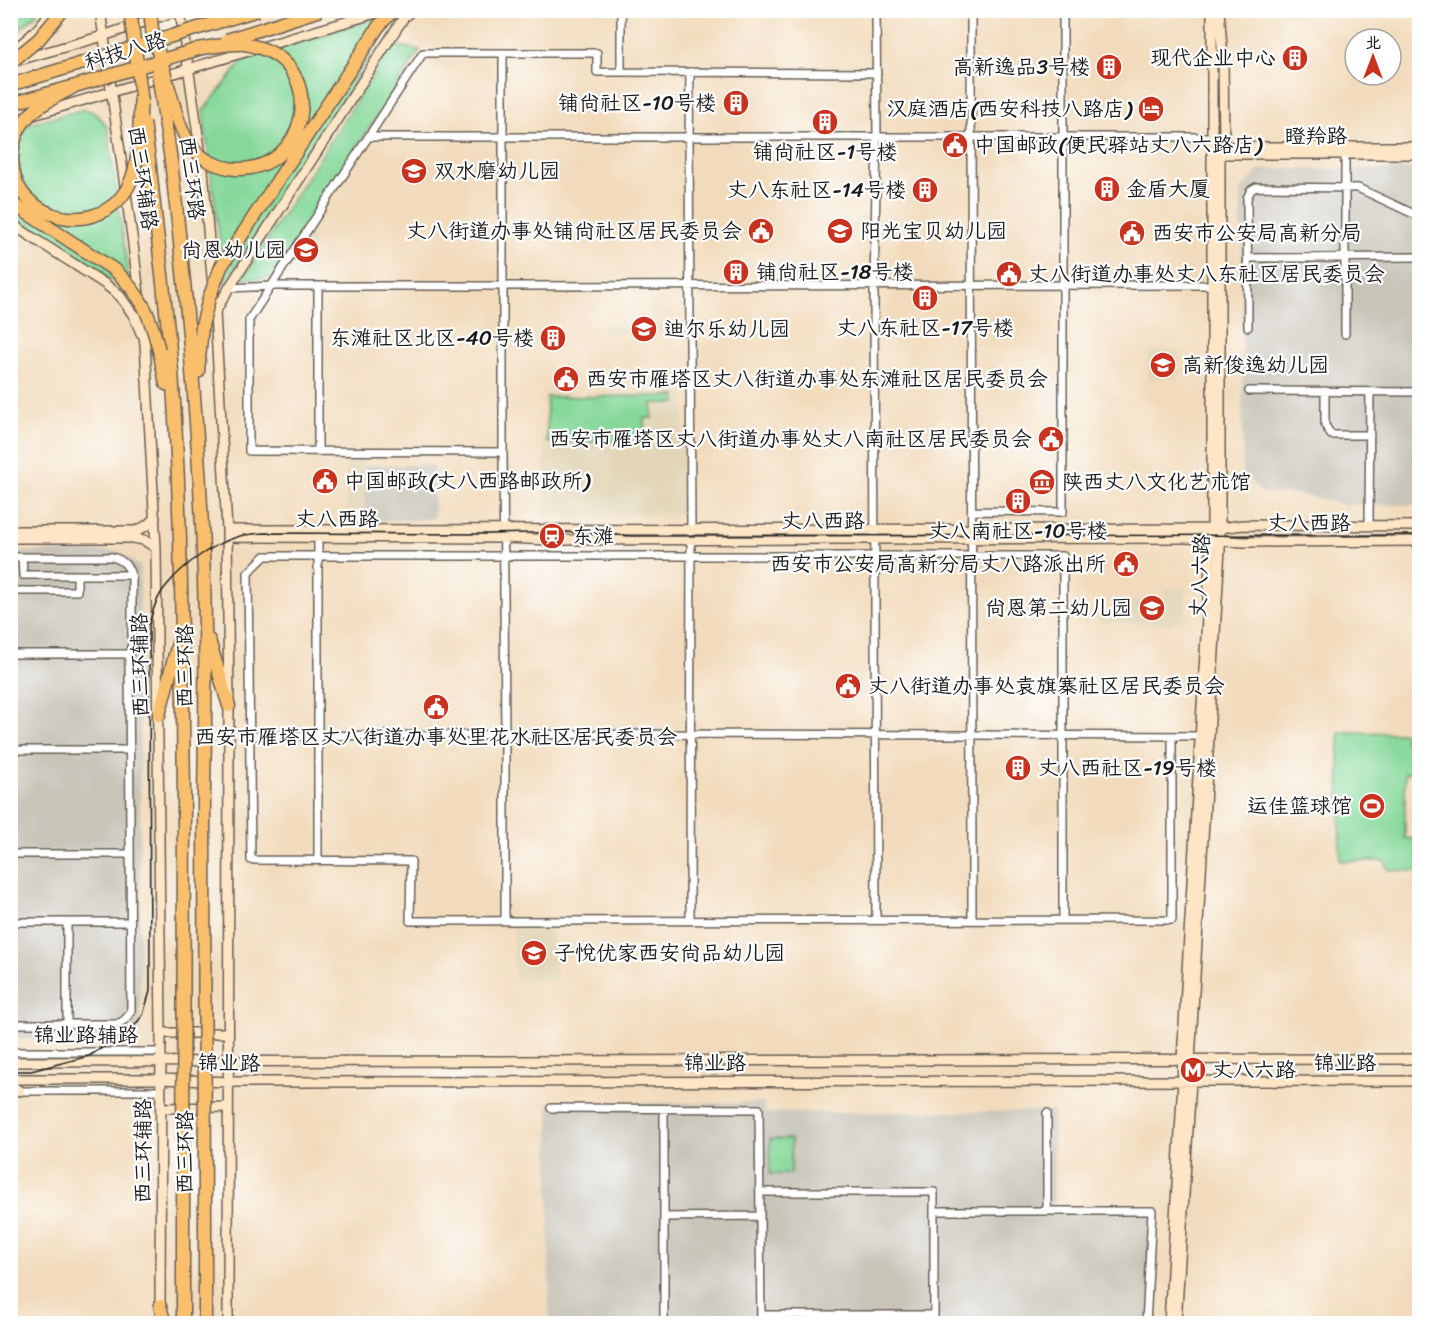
<svg xmlns="http://www.w3.org/2000/svg" width="1430" height="1334" viewBox="0 0 1430 1334" font-family="Sriracha,'LXGW WenKai TC',sans-serif">
<style>
.built{fill:#e2d6b7}
.industrial{fill:#c8c4b8}
.green{fill:#85d89a;stroke:#507a5b;stroke-width:1.5}
.lines{fill:none;stroke-linecap:round;stroke-linejoin:round}
.street-casing{stroke:#675f54;stroke-width:10}
.secondary-casing{stroke:#675f54;stroke-width:12}
.highway-casing{stroke:#675f54;stroke-width:15}
.street{stroke:#fff;stroke-width:7}
.secondary{stroke:#fde5c5;stroke-width:9}
.highway{stroke:#f9bf6d;stroke-width:12}
.tram{stroke:#1c1c1c;stroke-width:1.5}
.highway-bridge-casing{stroke:#675f54;stroke-width:15;stroke-linecap:butt}
.highway-bridge{stroke:#f9bf6d;stroke-width:12}
.labels{text-anchor:middle;stroke-width:4.5;stroke-linejoin:round;paint-order:stroke}
.street-label{font-size:21px;fill:#1c1c1c;stroke:#fff}
.poi-label{font-size:21px;fill:#1c1c1c;stroke:#fff;text-anchor:start}
</style>
<rect width="100%" height="100%" fill="#fff"/>
<filter id="ink" filterUnits="userSpaceOnUse"><feTurbulence type="fractalNoise" baseFrequency=".0167" numOctaves="2"/><feDisplacementMap in="SourceGraphic" scale="12" xChannelSelector="R" yChannelSelector="G"/><feConvolveMatrix kernelMatrix="1 2 1 2 8 2 1 2 1" color-interpolation-filters="sRGB"/></filter>
<filter id="wash" filterUnits="userSpaceOnUse"><feTurbulence type="fractalNoise" baseFrequency=".008" numOctaves="4" result="noise"/><feDisplacementMap in="SourceGraphic" scale="24" xChannelSelector="R" yChannelSelector="G"/><feGaussianBlur stdDeviation="1.35" result="paint"/><feColorMatrix in="noise" values="0 0 0 0 0 0 0 0 0 0 0 0 0 0 0 0 0 1.4 0 .05"/><feComposite in="paint" operator="in"/></filter>
<g filter="url(#wash)">
<rect width="100%" height="100%" fill="#f2dbbc"/>
<!-- built -->
<path class="built" d="M826,224H855V239H826Z
M313,229L314,278L283,279L284,271Z
M603,325H685V333H603Z
M1148,351H1179L1178,379L1148,380Z
M684,393V514L544,516V394Z
M364,455L365,510H346V455Z
M1165,588H1186V618L1171,624L1099,623V613H1119V602H1164Z
M513,925H555L556,980H514Z"/>
<!-- industrial -->
<path class="industrial" d="M1260,169H1419V505H1346L1298,494L1262,493L1243,473L1241,190Z
M365,465H434V519L365,521Z
M118,551L140,566V1028L133,1040L11,1039L10,552Z
M549,1103H764L765,1113L1053,1111L1054,1206L1157,1207L1151,1323L549,1324Z"/>
<!-- green -->
<path class="green" d="M11,10L37,11L36,15L11,37Z
M390,15L395,17L225,284L203,111L244,60L376,18Z
M392,45L420,50L272,278L242,279Z
M84,109C95,112 103,118 108,129L132,300H130L114,283L103,274L11,214V129Z
M676,396V403H652V418H644V439L634,438L627,442H547V397Z
M1339,732L1404,733L1405,744L1419,743V760L1417,761V772L1405,773V838L1417,839V854H1419V871L1388,870L1385,861H1340Z
M770,1139H791V1174H770Z"/>
</g>
<g filter="url(#ink)">
<g class="lines">
<defs>
<path id="street" d="M876,10L877,137L874,286L876,920
M971,10L972,920
M503,53V452L505,734V920
M621,72V10
M368,137H1223
M1345,154V334
M1248,258L1420,257
M318,286V452
M229,288L272,286H503L1212,285
M1248,327L1247,198L1251,190L1256,187L1358,188L1416,215H1420
M1249,391L1420,392
M1325,391V425L1331,435H1370
M503,452L249,451V320L423,53H597V72L877,73
M972,511L1063,512V10
M1369,521L1370,392
M10,557H112C124,560 129,567 132,578V644L129,654L131,1011C127,1018 124,1022 116,1024H10
M22,557L23,575H131
M10,591H77V575
M10,654H129
M250,736L690,734L1201,736
M10,750H130
M10,854H130
M318,860V537
M690,919L691,530L689,137L690,72
M1063,920V556H265L248,573L251,860L411,861L410,921C664,920 918,921 1172,920V736
M10,922H130
M67,1024V922
M10,1052H161
M10,1091H161
M551,1108L759,1109L761,1324
M664,1109V1324
M1047,1113V1211
M760,1192H934V1324
M934,1211H1152L1146,1324
M664,1217L760,1216
M761,1315H934"/>
<path id="secondary" d="M100,10L132,236L145,344L156,548L161,1033L160,1313
M180,10L203,170L215,312L227,530L229,706L228,1324
M10,52C26,41 42,27 51,10
M15,61L103,36L179,10
M10,122L386,10
M1218,147H1420
M1215,154H1420
M10,223L105,284L120,296L134,316L141,333
M215,312L229,288L404,17L412,10
M227,530L1212,529L1243,525L1420,526
M10,531H136L146,526L155,518
M227,537L503,538L552,540L1184,538C1205,538 1224,541 1244,542L1420,541
M10,538H133L144,540L156,548
M161,1033H228
M10,1062L1420,1059
M10,1079H161L228,1082L1420,1081
M10,1085L20,1091
M161,1108L228,1107
M1169,1324L1183,1080L1182,1060L1212,529V10
M1176,1324L1191,1081L1190,1061L1220,549V154L1224,147L1223,58L1219,10"/>
<path id="highway" d="M171,161C189,315 203,471 205,627C206,683 205,739 204,795
M150,167C157,235 166,303 172,371C182,511 182,653 184,794
M159,350L166,384
M198,372L202,326
M209,640L229,706
M159,715L178,643
M205,1224V1324
M160,1306L165,1324
M183,1324V1225"/>
</defs>
<!-- street casing -->
<use href="#street" class="street-casing"/>
<!-- secondary casing -->
<use href="#secondary" class="secondary-casing"/>
<!-- highway casing -->
<use href="#highway" class="highway-casing"/>
<!-- street -->
<use href="#street" class="street"/>
<!-- secondary -->
<use href="#secondary" class="secondary"/>
<!-- highway -->
<use href="#highway" class="highway"/>
<!-- tram -->
<path class="tram" d="M10,1071H31L89,1056L131,1030L143,1015L150,991L149,624C153,610 157,596 167,585C185,563 213,544 240,536C248,534 256,534 264,533L488,534L567,532L631,536L1420,535"/>
<defs>
<path id="highway-bridge" d="M130,10L142,102
M150,10L153,38
M152,30C158,50 164,71 170,92C176,112 180,134 195,150C204,161 221,168 236,169C309,171 327,69 260,48C253,46 245,43 238,44C224,44 210,47 197,49
M227,40L320,10
M10,63L39,39L63,10
M158,73L171,161
M10,85L258,10
M75,86C58,96 39,104 26,119C5,143 8,187 35,205C66,228 111,221 129,185C141,162 139,121 141,94
M10,104L75,86L202,48
M144,122L150,167
M10,202L116,271C143,298 149,313 159,350
M202,326L209,298L221,267L378,27L393,10
M204,795L205,1224
M183,1225L184,794"/>
</defs>
<!-- highway-bridge casing -->
<use href="#highway-bridge" class="highway-bridge-casing"/>
<!-- highway-bridge -->
<use href="#highway-bridge" class="highway-bridge"/>
</g>
</g>
<!-- icons -->
<defs>
<symbol id="building-disc" viewBox="-11 -11 22 22"><circle r="9.5" fill="#c8321e" stroke="#fff"/><path d="M-4-6H4V6H1V3H-1V6H-4ZM-2.5-4.3h1.7v1.8h-1.7ZM.8-4.3h1.7v1.8H.8ZM-2.5-1h1.7V.8h-1.7ZM.8-1h1.7V.8H.8Z" fill="#fff"/></symbol>
<symbol id="hotel-disc" viewBox="-11 -11 22 22"><circle r="9.5" fill="#c8321e" stroke="#fff"/><path d="M-6-4.5h1.5V1H6V5H4.5V3h-9V5H-6ZM-4 0a1.8 1.8 0 1 1 3.6 0ZM.5 0V-2.5h3Q6-2.5 6 0Z" fill="#fff"/></symbol>
<symbol id="civic-disc" viewBox="-11 -11 22 22"><circle r="9.5" fill="#c8321e" stroke="#fff"/><path d="M-.6-6.5H3V-4.5H.6V-3L4-1V1h2V6H-6V1h2V-1L-.6-3ZM-1.2 2.5V6h2.4V2.5Z" fill="#fff"/></symbol>
<symbol id="school-disc" viewBox="-11 -11 22 22"><circle r="9.5" fill="#c8321e" stroke="#fff"/><path d="M0-5L7-2L0 1L-7-2ZM-4 1L0 2.5L4 1V4Q0 6-4 4Z" fill="#fff"/></symbol>
<symbol id="museum-disc" viewBox="-11 -11 22 22"><circle r="9.5" fill="#c8321e" stroke="#fff"/><path d="M0-6L6-3V-2H-6V-3ZM-5-1h2V3h-2ZM-1-1h2V3h-2ZM3-1h2V3H3ZM-6 4H6V6H-6Z" fill="#fff"/></symbol>
<symbol id="station-disc" viewBox="-11 -11 22 22"><circle r="9.5" fill="#c8321e" stroke="#fff"/><path d="M-3-6H3Q5-6 5-4V2Q5 4 3 4L4.5 6H3L1.5 4h-3L-3 6H-4.5L-3 4Q-5 4-5 2V-4Q-5-6-3-6ZM-3.5-4v3h7v-3ZM-3.5 1v1.5H-2V1ZM2 1v1.5H3.5V1Z" fill="#fff"/></symbol>
<symbol id="stadium-disc" viewBox="-11 -11 22 22"><circle r="9.5" fill="#c8321e" stroke="#fff"/><path d="M0-5a6.5 5 0 1 0 0 10a6.5 5 0 1 0 0-10ZM-3.5-1.8h7v3.6h-7Z" fill="#fff"/></symbol>
<symbol id="metro-disc" viewBox="-11 -11 22 22"><circle r="9.5" fill="#c8321e" stroke="#fff"/><path d="M-5.5 5V-5H-3L0 0L3-5H5.5V5H3V-.5L0 4L-3-.5V5Z" fill="#fff"/></symbol>
</defs>
<g fill-rule="evenodd">
<use href="#building-disc" x="1280" y="43" width="30" height="30"/>
<use href="#building-disc" x="1094" y="52" width="30" height="30"/>
<use href="#building-disc" x="721" y="88" width="30" height="30"/>
<use href="#hotel-disc" x="1136" y="94" width="30" height="30"/>
<use href="#building-disc" x="810" y="107" width="30" height="30"/>
<use href="#civic-disc" x="940" y="130" width="30" height="30"/>
<use href="#school-disc" x="399" y="156" width="30" height="30"/>
<use href="#building-disc" x="1092" y="174" width="30" height="30"/>
<use href="#building-disc" x="910" y="175" width="30" height="30"/>
<use href="#civic-disc" x="746" y="216" width="30" height="30"/>
<use href="#school-disc" x="825" y="216" width="30" height="30"/>
<use href="#civic-disc" x="1117" y="218" width="30" height="30"/>
<use href="#school-disc" x="291" y="235" width="30" height="30"/>
<use href="#building-disc" x="721" y="257" width="30" height="30"/>
<use href="#civic-disc" x="994" y="259" width="30" height="30"/>
<use href="#building-disc" x="910" y="283" width="30" height="30"/>
<use href="#school-disc" x="629" y="314" width="30" height="30"/>
<use href="#building-disc" x="538" y="323" width="30" height="30"/>
<use href="#school-disc" x="1148" y="350" width="30" height="30"/>
<use href="#civic-disc" x="551" y="364" width="30" height="30"/>
<use href="#civic-disc" x="1036" y="424" width="30" height="30"/>
<use href="#civic-disc" x="310" y="466" width="30" height="30"/>
<use href="#museum-disc" x="1027" y="467" width="30" height="30"/>
<use href="#building-disc" x="1003" y="486" width="30" height="30"/>
<use href="#station-disc" x="537" y="521" width="30" height="30"/>
<use href="#civic-disc" x="1111" y="549" width="30" height="30"/>
<use href="#school-disc" x="1137" y="593" width="30" height="30"/>
<use href="#civic-disc" x="833" y="671" width="30" height="30"/>
<use href="#civic-disc" x="421" y="692" width="30" height="30"/>
<use href="#building-disc" x="1003" y="753" width="30" height="30"/>
<use href="#stadium-disc" x="1357" y="791" width="30" height="30"/>
<use href="#school-disc" x="519" y="938" width="30" height="30"/>
<use href="#metro-disc" x="1178" y="1055" width="30" height="30"/>
</g>
<g class="labels">
<!-- street labels -->
<g class="street-label">
<text transform="translate(125 51) rotate(-17)" y="7">科技八路</text>
<text x="1316" y="143">瞪羚路</text>
<text transform="translate(143 178) rotate(82)" y="7">西三环辅路</text>
<text transform="translate(192 178) rotate(83)" y="7">西三环路</text>
<text x="337" y="526">丈八西路</text>
<text x="823" y="528">丈八西路</text>
<text x="1309" y="530">丈八西路</text>
<text transform="translate(1200 576) rotate(-87)" y="7">丈八六路</text>
<text transform="translate(140 665) rotate(-91)" y="7">西三环辅路</text>
<text transform="translate(185 666) rotate(-90)" y="7">西三环路</text>
<text x="86" y="1042">锦业路辅路</text>
<text transform="translate(229 1063) rotate(1)" y="7">锦业路</text>
<text x="715" y="1070">锦业路</text>
<text x="1345" y="1070">锦业路</text>
<text transform="translate(143 1151) rotate(-90)" y="7">西三环辅路</text>
<text transform="translate(185 1152) rotate(-90)" y="7">西三环路</text>
</g>
<!-- poi labels -->
<g class="poi-label">
<text x="1276" y="65" text-anchor="end">现代企业中心</text>
<text x="1090" y="74" text-anchor="end">高新逸品3号楼</text>
<text x="716" y="110" text-anchor="end">铺尚社区-10号楼</text>
<text x="1132" y="116" text-anchor="end">汉庭酒店(西安科技八路店)</text>
<text x="974" y="152">中国邮政(便民驿站丈八六路店)</text>
<text x="825" y="159" text-anchor="middle">铺尚社区-1号楼</text>
<text x="434" y="178">双水磨幼儿园</text>
<text x="1126" y="196">金盾大厦</text>
<text x="906" y="197" text-anchor="end">丈八东社区-14号楼</text>
<text x="742" y="238" text-anchor="end">丈八街道办事处铺尚社区居民委员会</text>
<text x="860" y="238">阳光宝贝幼儿园</text>
<text x="1152" y="240">西安市公安局高新分局</text>
<text x="286" y="257" text-anchor="end">尚恩幼儿园</text>
<text x="756" y="279">铺尚社区-18号楼</text>
<text x="1028" y="281">丈八街道办事处丈八东社区居民委员会</text>
<text x="925" y="335" text-anchor="middle">丈八东社区-17号楼</text>
<text x="664" y="336">迪尔乐幼儿园</text>
<text x="534" y="345" text-anchor="end">东滩社区北区-40号楼</text>
<text x="1182" y="372">高新俊逸幼儿园</text>
<text x="586" y="386">西安市雁塔区丈八街道办事处东滩社区居民委员会</text>
<text x="1032" y="446" text-anchor="end">西安市雁塔区丈八街道办事处丈八南社区居民委员会</text>
<text x="344" y="488">中国邮政(丈八西路邮政所)</text>
<text x="1062" y="489">陕西丈八文化艺术馆</text>
<text x="1018" y="538" text-anchor="middle">丈八南社区-10号楼</text>
<text x="572" y="543">东滩</text>
<text x="1106" y="571" text-anchor="end">西安市公安局高新分局丈八路派出所</text>
<text x="1132" y="615" text-anchor="end">尚恩第二幼儿园</text>
<text x="868" y="693">丈八街道办事处袁旗寨社区居民委员会</text>
<text x="436" y="744" text-anchor="middle">西安市雁塔区丈八街道办事处里花水社区居民委员会</text>
<text x="1038" y="775">丈八西社区-19号楼</text>
<text x="1352" y="813" text-anchor="end">运佳篮球馆</text>
<text x="554" y="960">子悦优家西安尚品幼儿园</text>
<text x="1212" y="1077">丈八六路</text>
</g>
</g>
<!-- margin -->
<rect width="1430" height="1334" fill="none" stroke="#fff" stroke-width="36"/>
<!-- north arrow -->
<g transform="translate(1373 57)"><circle r="28" fill="#ffffff" stroke="#a4a4a4" stroke-width="1.5"/>
<path d="M0-4.5L10 22L0 15L-10 22Z" fill="#c8321e"/>
<text y="-9" font-size="16" font-weight="bold" text-anchor="middle" fill="#1c1c1c">北</text>
</g>
</svg>
